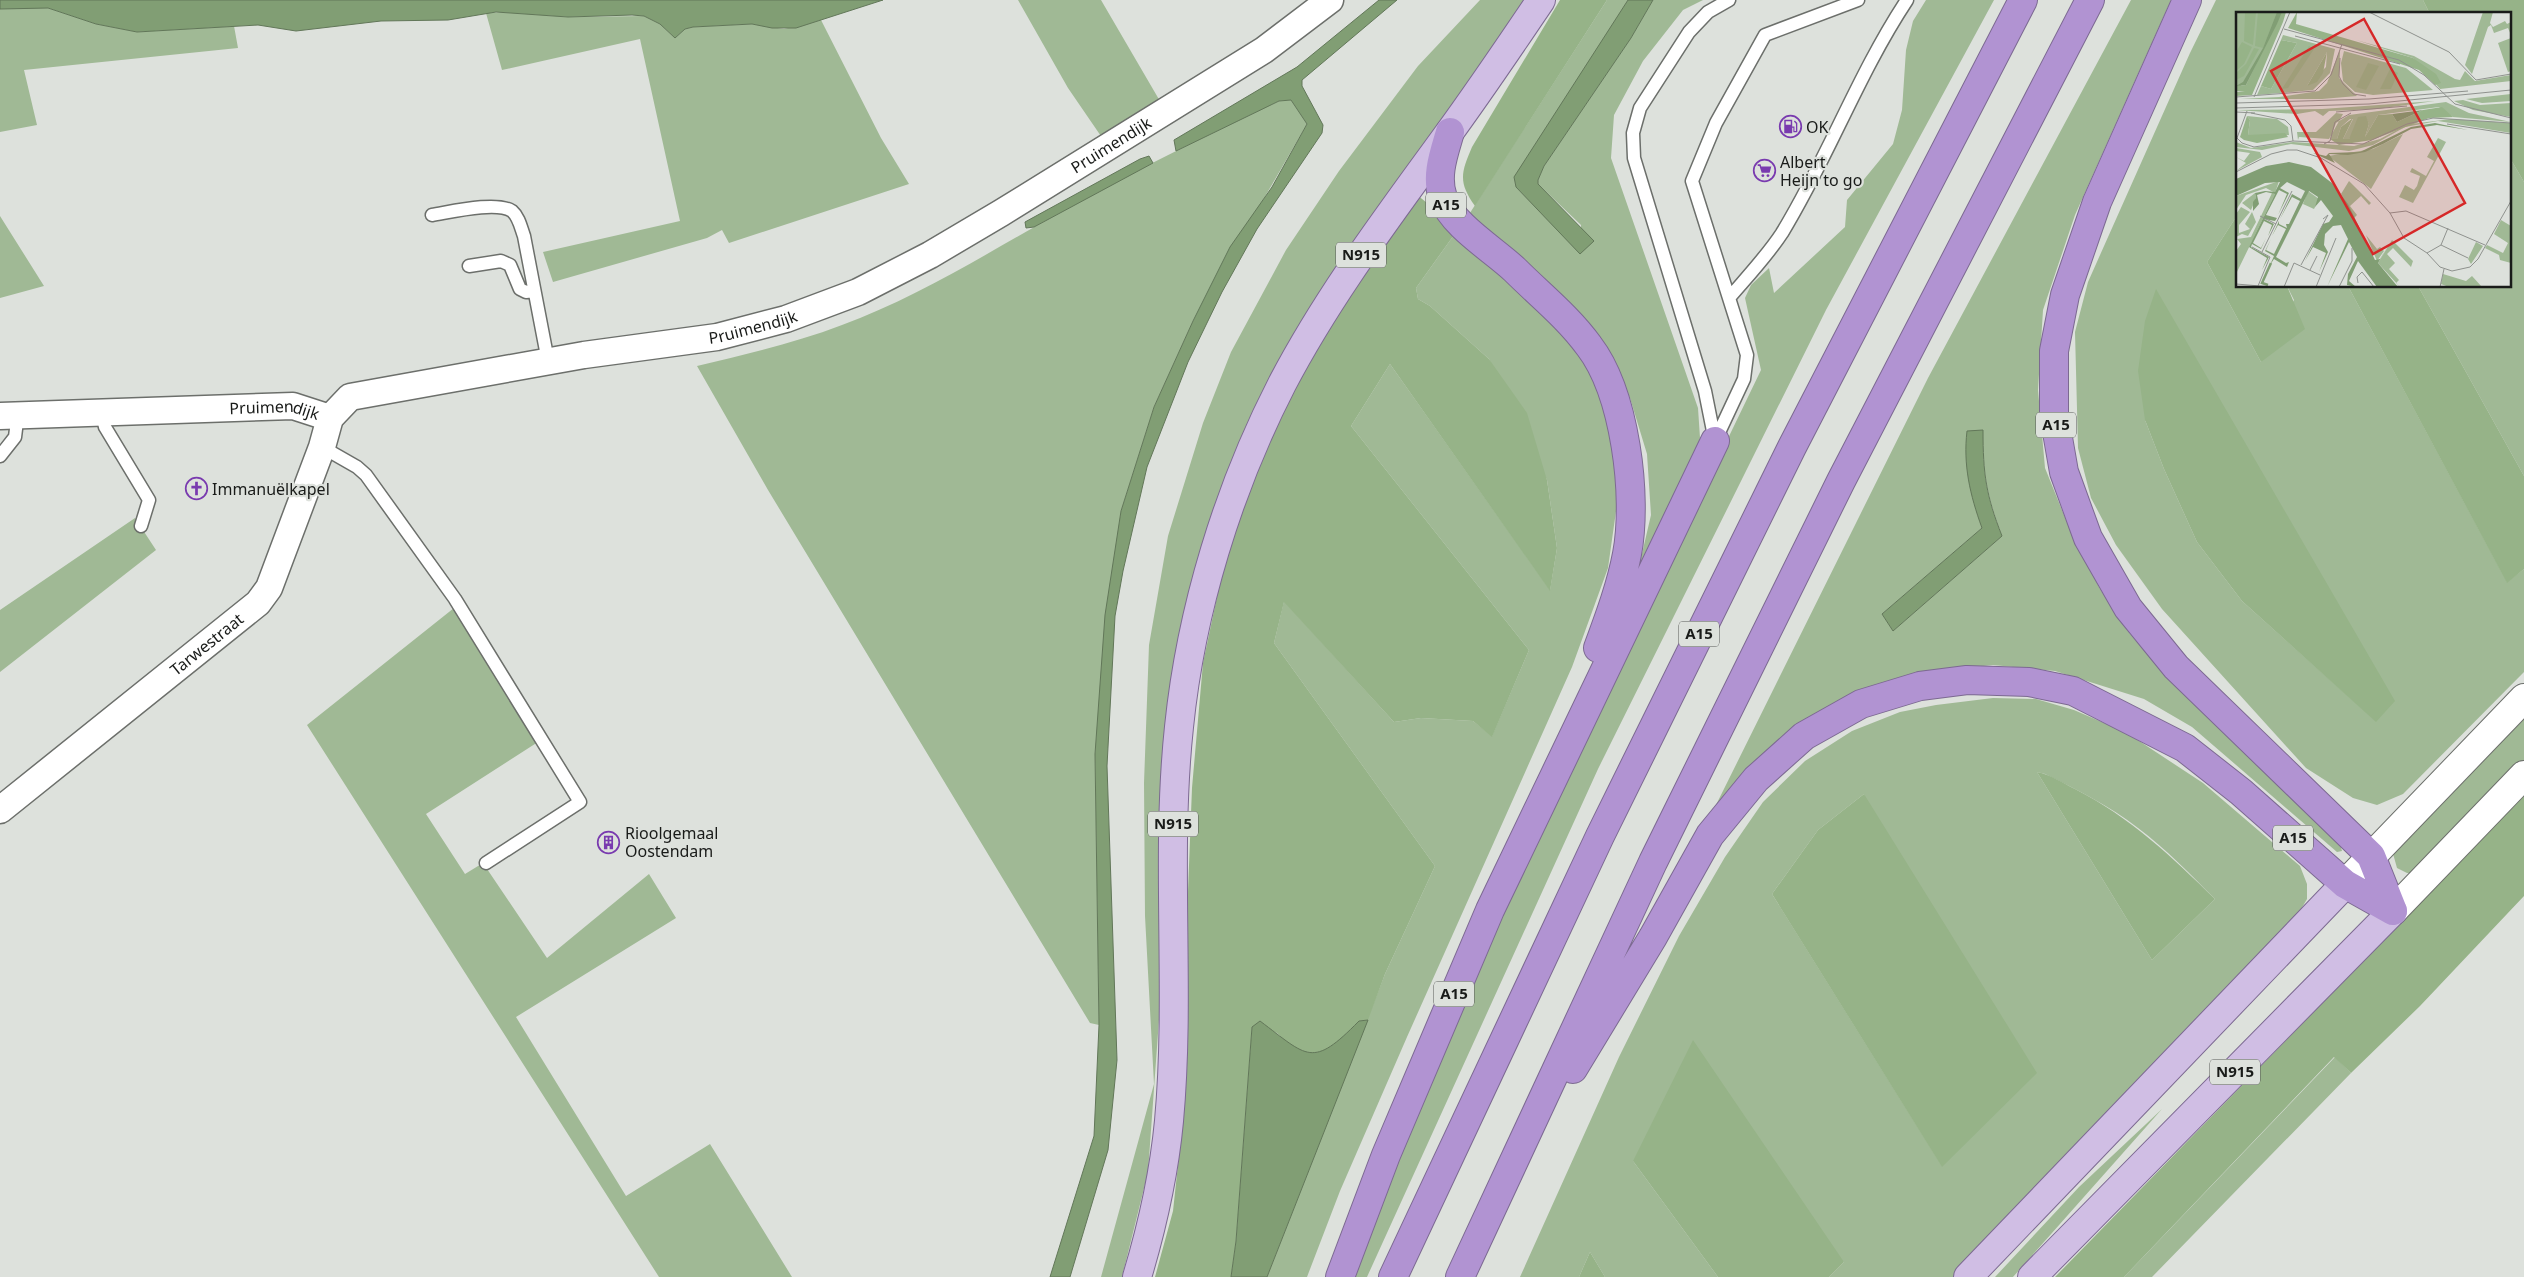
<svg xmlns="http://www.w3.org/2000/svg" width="2524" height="1277" viewBox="0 0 2524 1277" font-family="'Noto Sans',sans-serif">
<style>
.green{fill:#a0b995;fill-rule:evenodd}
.forest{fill:#96b388}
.water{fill:#819e74;stroke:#627759}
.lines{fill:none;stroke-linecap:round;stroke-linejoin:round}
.lane-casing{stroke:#6c6f6b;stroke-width:15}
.street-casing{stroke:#6c6f6b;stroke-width:29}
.secondary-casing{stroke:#6c6f6b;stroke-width:30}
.primary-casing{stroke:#7c6991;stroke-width:30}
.highway-casing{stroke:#7c6991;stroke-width:30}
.lane{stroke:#fff;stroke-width:12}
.street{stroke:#fff;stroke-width:26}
.secondary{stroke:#fff;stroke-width:28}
.primary{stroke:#d0bee4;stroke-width:28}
.highway{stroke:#b193d2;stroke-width:28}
.labels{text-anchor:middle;stroke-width:4.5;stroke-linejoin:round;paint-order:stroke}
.shield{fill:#dde1dc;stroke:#545654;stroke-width:1}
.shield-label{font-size:15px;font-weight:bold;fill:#191b19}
.poi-label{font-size:16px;fill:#191b19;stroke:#dde1dc;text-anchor:start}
.street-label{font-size:16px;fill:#191b19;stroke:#dde1dc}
.inset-river{fill:none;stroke:#819e74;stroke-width:2.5}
.inset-road{fill:none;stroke:#8f928e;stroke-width:1}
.view{fill:#d62828;fill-opacity:0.15;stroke:#d62828;stroke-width:2.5}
.inset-edge{fill:none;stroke:#191b19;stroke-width:2.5}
</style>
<rect width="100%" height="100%" fill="#dde1dc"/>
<!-- green -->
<path class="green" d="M1018,0H1101L1164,108L1105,142L1068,88Z
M1480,0H1527L1315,299L1245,434L1204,551L1164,950L1148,1172L1122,1277H1101L1154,1084L1145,916L1144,783L1149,645L1168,536L1203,423L1231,352L1286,250L1339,171L1418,66Z
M1607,0H1628L1516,187L1581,254V225L1538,184V180L1544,166L1631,38L1653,0H1703L1683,10L1643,61L1614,115L1611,158L1698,408L1700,438L1692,465L1637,575L1651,515L1647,454L1630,398L1605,346L1468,216Z
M1926,0H1994L1826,310L1598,769L1367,1277H1351L1440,1051L1507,896L1761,370L1745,298L1751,285L1769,268L1774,293L1845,227L1847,200L1893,144L1902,110L1906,50L1913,21Z
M2131,0H2171L2075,215L2043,310L2038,390L2045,468L2068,525L2100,589L2130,634L2155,663L2340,844L2342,851L2337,852L2192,727L2144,699L2055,671L1993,665L1926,672L1878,684L1823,713L1763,760L1716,805L1928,378ZM1968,431H1983C1983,474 1987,495 2002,536L1893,631L1882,614L1982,528Z
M2216,0H2423L2430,14H2238V214L2207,262L2261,362L2294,300L2287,286H2348L2507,582L2524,569V672L2403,794L2377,805L2353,798L2306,768L2162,609L2116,545L2091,498L2078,448L2075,332L2088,282L2190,53ZM2145,420L2376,721L2242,601L2197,542L2164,469Z
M11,7L48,8L96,24L137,32L234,26L238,48L24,70L37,125L0,132V9Z
M510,12L568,17L644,16L660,24L675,38L685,29L693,27L752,24L784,29L821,20L881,138L909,184L729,243L722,230L707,238L553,282L543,252L680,221L640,39L502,70L486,13Z
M1291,100L1307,124L1193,321L1154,407L1121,511L1095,754L1099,1025L1090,1023L768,490L697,366C746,354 795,343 842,325C915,298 983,256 1050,218C1125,175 1202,138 1279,101Z
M2510,158L2524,182V476L2418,286H2510Z
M0,216L44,286L0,298Z
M1459,228L1558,328L1593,375L1613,440L1618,497L1608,568L1572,667L1407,1037L1340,1191L1307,1277H1267L1385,974L1435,866L1274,643L1284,601L1394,722L1421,718L1473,721L1492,736L1529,650L1351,426L1390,364L1550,590L1557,548L1547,480L1489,359L1430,306L1418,299L1416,288Z
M135,518L156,550L0,672V610Z
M454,608L538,742L426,814L465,874L483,863L547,958L649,874L676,918L516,1017L626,1196L710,1144L792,1277H659L307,725Z
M1993,698L2036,699L2074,710L2127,733L2203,783L2300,866L2307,884V899L2297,916L2247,971L1953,1277H1829L1844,1262L1633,1161L1718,1277H1605L1590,1252L1579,1277H1520L1619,1057L1679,936L1725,857L1763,802L1805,761L1852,731L1900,712L1936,705ZM2037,772L2045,774C2077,790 2110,806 2138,828C2166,849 2190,874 2215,899L2152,960ZM1864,794L1942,1166L1772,894L1818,830Z
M2524,711V764L2416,873H2407L2397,868L2392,850Z
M2335,1057L2351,1073L2152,1277H2124Z
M2162,1109L2013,1277H1995L2079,1187Z"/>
<!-- forest -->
<path class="forest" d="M1560,0H1607L1475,206C1458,182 1461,173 1472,147Z
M2423,0H2524V182L2510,158V14H2430Z
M1417,195L1459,228L1416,288L1418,299L1430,306L1489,359L1527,413L1547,480L1557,548L1550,591L1390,364L1351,426L1529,650L1492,737L1473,721L1421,718L1394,722L1284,602L1274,643L1435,866L1385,974L1368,1020L1359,1021C1338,1042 1321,1066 1290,1045C1284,1042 1281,1035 1275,1032C1269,1029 1259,1029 1252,1027L1236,1241L1231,1277H1155L1173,1211L1182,1128L1188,1027L1187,917L1192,788L1203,663L1225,559L1260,460L1295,383L1348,284Z
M2238,214V286H2287L2305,329L2261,362L2207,262Z
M2348,286H2418L2524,476V569L2507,583Z
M2156,289L2395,701L2376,722L2242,601L2197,542L2164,469L2145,420L2138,371L2145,321Z
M2037,772C2051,775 2063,783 2075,789C2130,817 2172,857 2215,899L2152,960Z
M2524,785V896L2420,1006L2351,1073L2334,1057L2124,1277H2055L2454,868Z
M1864,794L2037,1073L1942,1167L1772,894L1818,830Z
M1693,1040L1844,1262L1829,1277H1718L1633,1161Z
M1590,1252L1605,1277H1579Z"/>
<!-- water -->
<path class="water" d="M0,0H883L796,28H772L752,24L693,27L685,29L675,38L660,24L644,16L632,15L568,17L496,12L448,20L381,21L296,31L258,25L137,32L96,24L48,8L0,9Z
M1379,0H1397L1302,80V86L1323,125L1322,133L1257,229L1222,292L1188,362L1147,467L1123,571L1115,616L1107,766L1117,1060L1108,1150L1070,1277H1050L1094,1136L1099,1025L1095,754L1105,615L1121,511L1154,407L1193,321L1230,247L1272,187L1307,124L1291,100L1279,101L1176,151L1174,140L1297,67Z
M1628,0H1653L1631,38L1544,166L1538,180V184L1594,241L1580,254L1516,187L1514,177Z
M1149,156L1153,163L1034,227L1026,228L1025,222L1140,159Z
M1983,430C1983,474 1986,495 2002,536L1893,631L1882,614L1982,528C1970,495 1963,465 1967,431Z
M1368,1020L1267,1277H1231L1236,1241L1252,1027L1260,1021C1308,1057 1312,1069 1359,1021Z"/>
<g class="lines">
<defs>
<path id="lane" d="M432,215C451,212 496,201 512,211C519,217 521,228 524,236L548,361
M469,266L501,261L510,265L520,289L526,292L534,291
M1729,298C1747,277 1767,256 1782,233C1828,158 1858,74 1907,0
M102,414L105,427L149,500L141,526
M1715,441L1744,379L1747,355L1692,181L1716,123L1765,35L1858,0
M1715,441L1705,391L1634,158L1633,133L1640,108L1689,32L1708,12L1729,0
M322,447L357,467L366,475L455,599L580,802L486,863
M0,456L15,437L18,413"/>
<g id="street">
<path id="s1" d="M0,416L293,406L330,418"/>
<path id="s2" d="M0,810L258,603L269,588L278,564L322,447L330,418L350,397L584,355L717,337L786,319L858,292L930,255L1001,213L1264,50L1330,0"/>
</g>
<path id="secondary" d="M2345,884L2524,698
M2393,911L2524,775"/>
<path id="primary" d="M1137,1277C1152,1227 1164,1174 1169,1121C1181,990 1165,858 1179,727C1191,610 1228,489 1282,384C1328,296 1388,217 1446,137C1479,92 1510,46 1541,0
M1968,1277L2345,884
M2032,1277L2393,911"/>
<path id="highway" d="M2187,0L2097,202L2065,295L2054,351V415L2064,472L2088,538L2128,608L2176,667L2371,856L2393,911
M1450,132C1444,153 1435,176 1443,198C1452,225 1494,250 1515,270C1540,295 1568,317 1589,346C1625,393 1638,496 1627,554C1621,586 1609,618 1598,648
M1573,1069L1653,937L1710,835L1756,779L1804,736L1861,704L1920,686L1967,680L2029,682L2073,691L2185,748L2241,792L2345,884L2393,911
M1340,1277L1386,1155L1490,910L1715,441
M1393,1277L1600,836L1792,447L2023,0
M1460,1277L1653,862L1841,481L2090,0"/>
</defs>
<!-- lane casing -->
<use href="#lane" class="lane-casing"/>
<!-- street casing -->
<use href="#street" class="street-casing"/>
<!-- secondary casing -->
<use href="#secondary" class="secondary-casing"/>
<!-- primary casing -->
<use href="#primary" class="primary-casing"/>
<!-- highway casing -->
<use href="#highway" class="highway-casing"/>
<!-- lane -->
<use href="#lane" class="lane"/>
<!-- street -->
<use href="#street" class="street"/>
<!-- secondary -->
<use href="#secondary" class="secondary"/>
<!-- primary -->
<use href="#primary" class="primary"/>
<!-- highway -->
<use href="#highway" class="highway"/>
</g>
<!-- icons -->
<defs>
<symbol id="fuel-ring" viewBox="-11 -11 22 22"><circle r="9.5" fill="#dde1dc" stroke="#793aaf" stroke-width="1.5"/><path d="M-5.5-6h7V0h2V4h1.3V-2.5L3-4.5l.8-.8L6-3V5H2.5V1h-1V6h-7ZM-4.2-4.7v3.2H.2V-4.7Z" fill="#793aaf"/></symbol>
<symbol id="supermarket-ring" viewBox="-11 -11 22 22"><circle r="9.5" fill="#dde1dc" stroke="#793aaf" stroke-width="1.5"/><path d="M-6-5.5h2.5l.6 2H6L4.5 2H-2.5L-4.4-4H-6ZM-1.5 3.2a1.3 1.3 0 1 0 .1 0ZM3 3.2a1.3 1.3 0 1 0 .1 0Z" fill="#793aaf"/></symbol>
<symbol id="church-ring" viewBox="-11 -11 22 22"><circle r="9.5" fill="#dde1dc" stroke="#793aaf" stroke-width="1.5"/><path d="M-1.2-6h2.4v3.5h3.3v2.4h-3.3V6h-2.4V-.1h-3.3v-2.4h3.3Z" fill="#793aaf"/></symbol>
<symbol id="building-ring" viewBox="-11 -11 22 22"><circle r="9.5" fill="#dde1dc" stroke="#793aaf" stroke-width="1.5"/><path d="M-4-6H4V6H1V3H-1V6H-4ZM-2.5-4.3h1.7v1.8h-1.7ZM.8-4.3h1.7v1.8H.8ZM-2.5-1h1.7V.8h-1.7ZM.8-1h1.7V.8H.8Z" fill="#793aaf"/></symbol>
</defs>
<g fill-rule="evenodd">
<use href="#fuel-ring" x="1778" y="114" width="25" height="25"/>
<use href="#supermarket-ring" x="1752" y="158" width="25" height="25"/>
<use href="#church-ring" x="184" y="476" width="25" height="25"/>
<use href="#building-ring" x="596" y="830" width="25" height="25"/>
</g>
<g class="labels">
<!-- shield labels -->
<g class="shield">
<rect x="1426" y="192.5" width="40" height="25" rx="4"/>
<rect x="1336" y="242.5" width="50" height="25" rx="4"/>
<rect x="2036" y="412.5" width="40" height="25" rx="4"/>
<rect x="1679" y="621.5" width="40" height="25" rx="4"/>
<rect x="1148" y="811.5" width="50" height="25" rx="4"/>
<rect x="2273" y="825.5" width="40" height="25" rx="4"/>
<rect x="1434" y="981.5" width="40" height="25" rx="4"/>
<rect x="2210" y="1059.5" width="50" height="25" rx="4"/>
</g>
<g class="shield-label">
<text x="1446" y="210">A15</text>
<text x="1361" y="260">N915</text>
<text x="2056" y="430">A15</text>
<text x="1699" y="639">A15</text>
<text x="1173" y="829">N915</text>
<text x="2293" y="843">A15</text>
<text x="1454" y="999">A15</text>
<text x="2235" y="1077">N915</text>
</g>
<!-- poi labels -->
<g class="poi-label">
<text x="1806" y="133">OK</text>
<text x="1780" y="168">Albert<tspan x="1780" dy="18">Heijn to go</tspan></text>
<text x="212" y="495">Immanuëlkapel</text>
<text x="625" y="839">Rioolgemaal<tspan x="625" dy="18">Oostendam</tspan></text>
</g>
<!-- street labels -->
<g class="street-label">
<text dy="6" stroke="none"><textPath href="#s2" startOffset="1372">Pruimendijk</textPath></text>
<text dy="6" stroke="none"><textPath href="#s2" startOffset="968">Pruimendijk</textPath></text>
<text dy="6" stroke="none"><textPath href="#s1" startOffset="275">Pruimendijk</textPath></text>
<text dy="6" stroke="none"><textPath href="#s2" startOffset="265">Tarwestraat</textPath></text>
</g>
</g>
<!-- overview -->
<g transform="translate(2236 12)">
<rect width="275" height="275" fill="#dde1dc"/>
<path d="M0,0H47L32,35L0,81ZM247,0H257L254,11L257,15L269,9L271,12L275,10V23L272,16L258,21L255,13L252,15L236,62L229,53ZM47,23L99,37L94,61L77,78L21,83L25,74L35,77L61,31L45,28ZM91,40L90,55L71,74ZM275,26V59L272,60L262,31ZM120,28L178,44L219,67L224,68L229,59L239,69L275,63V69L204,77L177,46ZM104,38L103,66L121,84L86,87H4L43,85L83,79L91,71ZM108,39L170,56L197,78L137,83L119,80L107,69L105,51ZM275,82V89L246,91L230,87ZM227,88L244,93L275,91V105L237,98L218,89ZM199,89L141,97L93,99L87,104L79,99L61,102L0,98L86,97ZM210,90L233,101L275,110L217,105L203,95L142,103L129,125L133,112L130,106L113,127H107L117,107H114L105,115L101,127H94L100,111L113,103ZM107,102L93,127L63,125L62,128L61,120H80L100,101ZM11,104L41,107L52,115L53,123H12L14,108ZM215,107L275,111V121L202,109L169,115L137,133L113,139L55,132L26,138L0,135V130L15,136L57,130L118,134L144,127L159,119L175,112ZM167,122L135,177L92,144L137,137ZM202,126L210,130L177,191L163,185L169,173L178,178L181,174L184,164L174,160L176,156L190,164L198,149L191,145ZM0,136L24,140L26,145L0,159L10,151L0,145L8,149L14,141L0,139ZM43,169L39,181L30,176L10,183L0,198V184ZM113,169L135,191L133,193L125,184L114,194L121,203L118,206L105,182ZM72,179L83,187L78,197L67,192ZM19,181L20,186L15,198L6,191ZM36,181L39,182L0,262V239L5,232L1,227L15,225ZM5,195L14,200L3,213V221L14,217L9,212L16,200L20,210L12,224L6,222L0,225V202ZM265,208L275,214V251L264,248L263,243L249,236L251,233L267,241L272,231L258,222ZM130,223L141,237L144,235L148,239L141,249ZM156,228L177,249L175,255L157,236L151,242L159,251L153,257L163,268L160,271L164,275L142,251ZM240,230L247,234L235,252L232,247ZM207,262L230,269L236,264L246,275H213L205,272Z" fill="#a0b995" fill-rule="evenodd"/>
<path d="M9,0H20L17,33L8,29ZM22,0H41L27,36L19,34ZM46,0H50L47,10L16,83L0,84V80L9,79H0V74L10,73ZM61,0L60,12L177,46L200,62L205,71L199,73L183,58L52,16ZM45,28L61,31L35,77L25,74ZM6,30L16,35L8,52L0,59V40ZM73,34L78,37L52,76L46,77ZM18,36L23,37L8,64L0,68V61L10,52ZM91,40L87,61L81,70L71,74ZM132,51L143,54L130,78L120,75ZM154,57L162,61L155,77H144ZM206,95L217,105L193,106L136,128L103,133L94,127H101L105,115L117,106L107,127H113L122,105L130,104L133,112L129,125L142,103L156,102L161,110L187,98ZM11,104L14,108L12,123L49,121L52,125L21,131L8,128L4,125Z" fill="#96b388"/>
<path d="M41,0H46L41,12L10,73L0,74L7,70L27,36ZM187,98L161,110L156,102ZM199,111L232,118L201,113L175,117L147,132L129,140L112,143L93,142L99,151L77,141L90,144L93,141L124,140L175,115ZM53,150L75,155L96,171L112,192L139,248L144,247L153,232L142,251L162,275H141L122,249L113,269L120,275L111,273L112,262L121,245L113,230L91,275L112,227L105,213L97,214L89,222L88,233L92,240L83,260L90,241L77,235L69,249L87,212L93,210L97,204L85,188L79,195L82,185L73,179L40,245L50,251L53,250L51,255L38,247L34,253L38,244L29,239L35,227L30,238L38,242L50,217L42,213L36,224L43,209V212L51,216L50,212H53L64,189L56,185L44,207L56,182L65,187L69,179L51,170L44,176L53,181L42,203L51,182L43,178L30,203L41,206L39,209L28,207L38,212L32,224L36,213L28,209L17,231L25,236L30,226L25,237L16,232L15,235L33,245L26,258L31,246L13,235L39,182L30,180L21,183L23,192L17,199V190L20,186L19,181L29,179L39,180L44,170L29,171L0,184V167L30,154Z" fill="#819e74"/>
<path class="inset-river" d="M32,273L26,271L35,251"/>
<path class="inset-road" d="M133,0L213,40L240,68L275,62M48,17L163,48L188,63L219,92L275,106M59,24L164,52M104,46L103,64L107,72L117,82L130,84M0,85L79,79L95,63L106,32M18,85L54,0M0,91L133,87L232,79M0,96L133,92L275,78M11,99L1,126L6,131L18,135L57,129L127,132L171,112L197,106L275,111M0,100L19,101M100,100L171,94M15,101L49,108L55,114L57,129M211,112L275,122M88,132L94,129L99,110L115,101M0,160L35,142L51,138H61L85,146L128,172L154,201L168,226L191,241L204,255L216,259L234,255L242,247L275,189M154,201L170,199L249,233M24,204L40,212M205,233L232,246M16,235L34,245L22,274M26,240L56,179M191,241L205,233L212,216M65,253L92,203L87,207M74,258L81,244M122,271L121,265L126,260L138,275M0,272L36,275M48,275L58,251L84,263M80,275L100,226M103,275L116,249V236M204,275L208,257"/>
<path class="view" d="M128,7L229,191L137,242L35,59Z"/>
<rect width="275" height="275" class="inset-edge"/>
</g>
</svg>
